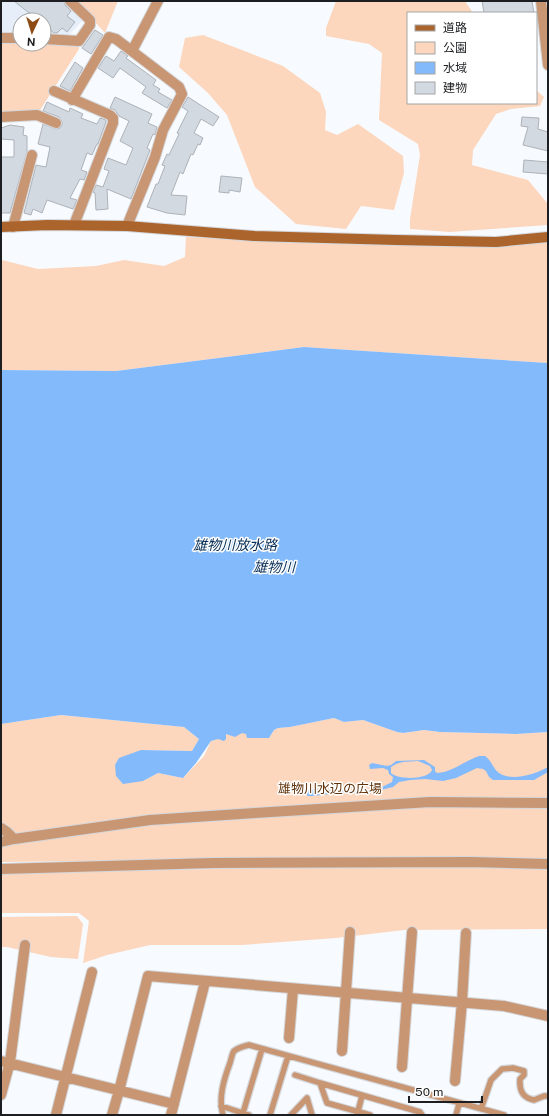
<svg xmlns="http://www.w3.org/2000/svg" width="549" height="1116" viewBox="0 0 549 1116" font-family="'Public Sans','Noto Sans JP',sans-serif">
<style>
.built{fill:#e6eff9}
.green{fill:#fcd6bd}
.water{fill:#83bafc;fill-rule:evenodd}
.building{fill:#d3d9e0;stroke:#adb2b9}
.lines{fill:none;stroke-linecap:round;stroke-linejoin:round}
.lane-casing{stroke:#d4d7db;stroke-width:8}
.street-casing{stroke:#d4d7db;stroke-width:12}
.secondary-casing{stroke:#d4d7db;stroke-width:12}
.lane{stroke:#c99674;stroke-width:5.5}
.street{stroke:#c99674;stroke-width:10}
.secondary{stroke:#ac642d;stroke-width:10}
.labels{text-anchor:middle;stroke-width:3;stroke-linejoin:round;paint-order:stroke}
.park-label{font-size:13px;fill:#61320a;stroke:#fff}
.water-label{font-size:14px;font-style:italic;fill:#072e57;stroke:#fff}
</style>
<rect width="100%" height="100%" fill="#f7fafe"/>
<!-- built -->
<path class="built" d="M1,1H68L82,15V21L66,38L44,37V20H20V35H1Z"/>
<!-- green -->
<path class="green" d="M76,1H118L105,33Z
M336,1H465L473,13H408V103H536V90L544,97L540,106L511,109L496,114L473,150L472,165L528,180L548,204V225L450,232L410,229V219L420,155L418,144L379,120L382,53L369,44L326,36V28Z
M203,35L283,66L320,93L326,112L325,130L337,135L358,124L403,156L404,173L394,210L361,206L346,229L296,224L255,187L227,115L208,93L179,67L185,38Z
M1,38L20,39V44H44L79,41V49L37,115L1,117Z
M186,237L405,246L548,242V363L304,347L116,371L1,370V259L2,260L38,269L96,266L124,260L164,266L185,257Z
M61,715L184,727L199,739L192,751L141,750L143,781L158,773L183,778L204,756L211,741C217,740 220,737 225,735C238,729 256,736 269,738L274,730L278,728L290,727L334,718L344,722L363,720L397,732L403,733L424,730L440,732L516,734L548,732V860L437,857L1,862V724Z
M295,867L522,868L548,869V929L404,930L336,938L241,945H150L107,955L83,963L89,921L79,913H1V874Z
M77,916L83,924L78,959L51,957L7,947H1V917Z"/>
<!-- water -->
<path class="water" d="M304,347L548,363V732L516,734L440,732L424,730L403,733L397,732L363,720L344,722L334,718L290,727L278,728L274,730L269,738H247L246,734L242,733L235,737L226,734V739L224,741L218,739L211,741L196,763L183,778L158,773L143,781L123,784L116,776L115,765L119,758L141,750L192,751L199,739L184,727L61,715L1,724V370L116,371Z
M479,756H485C492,761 493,769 499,773C512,782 536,774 548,767V772L534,780H493L489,777L486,771L483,769L477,768L456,778L443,781L425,779L410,780L399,782L393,787L369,793H340L312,796H308L305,793V790L308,789L342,791H365L382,787L392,782L393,777L389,774L388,770L383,768L370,769L369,765L372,763L387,766L391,765L396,761L424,760L435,767V771L437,773C453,772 464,761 479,756ZM418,761L430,766L432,770C428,780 398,780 391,773V767L396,764L403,762Z"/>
<!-- building -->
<path class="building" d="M14,1H64L65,5L71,11L67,16L75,22L67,32L62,28L57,33H54L44,25V20H38Z
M482,1H532L534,13H484Z
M95,30L103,35L91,54L82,48Z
M121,51L128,56L126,58L156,80L153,85L160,89L158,92L172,100L167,108L142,93L146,87L120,68L113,78L98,68L106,56L114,61Z
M75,62L83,68L70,91L60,86Z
M115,97L152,114L148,123L157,127L155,135L153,134L147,148L150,150L131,199L107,189L108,209L96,210L95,193L93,192L96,185L103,187L109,171L104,169L108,158L126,165L133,148L120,141L129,121L119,116L115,110L110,108Z
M188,97L219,117L213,126L201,119L194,133L203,138L200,145L198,144L193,155L191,154L183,174L180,172L171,195L187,196L185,215L167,213L147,207L156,184H158L165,166L162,165L167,154L169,155L179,134L177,133L188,111L182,107Z
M47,102L69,112L70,108L83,114L81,118L97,124L100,118L106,120V122L98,144H97L92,155L87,153L81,170L87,172L84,180L80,179L70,198L77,200L73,209L47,200L42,213L33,209L31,215L24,213L36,165L46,167L50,147L38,144L43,124L56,129L60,128L62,125V122L59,117L43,111Z
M522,117L539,118L538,129L548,132V151L523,145L528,127L521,126Z
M10,125L24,127L23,135L27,136V152L10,213H1V157H14V140L1,139V128Z
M524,160L548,162V174L523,172Z
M221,176L242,178L240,192L229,190V193L219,192Z"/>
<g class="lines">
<defs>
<path id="lane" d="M295,1075L320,1083L327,1103L370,1115
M320,1083L420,1112L422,1115
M221,1106L249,1115
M481,1109L491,1080L502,1069L513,1068L524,1071V1075L520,1079C519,1091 523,1098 534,1100L544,1096H548
M243,1113L262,1049
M223,1115C218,1098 224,1079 230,1063C231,1060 232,1054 234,1051C238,1048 244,1046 249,1045L504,1115
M270,1115L288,1056
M291,1115L307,1098L312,1115
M357,1115L362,1096
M456,1115L459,1104"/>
<path id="street" d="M541,1L548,65
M1,38H20
M44,39L79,41L90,25V20L70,1
M132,51L158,1
M54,91L110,115L113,118V123L74,225
M72,100L109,37L116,39L179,87L182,94L163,130L155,157L127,226
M1,117L37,115L56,123
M13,227L32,155
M1,828L7,832L14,839
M1,842L14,839L150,820L255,813L430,802L548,803
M1,869L213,863L470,862L548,864
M289,1038L293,989
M342,1051L350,932
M1,1061L174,1104
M402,1067L412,932
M455,1081L462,1002L466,933
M1,1095L10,1062L25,945
M56,1115L92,972
M112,1115L119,1091L148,976L504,1006L548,1016
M171,1115L205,982"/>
<path id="secondary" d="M1,227L47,225L127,226L254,236L396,240L496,242L548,237"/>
</defs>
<!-- lane casing -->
<use href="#lane" class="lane-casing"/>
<!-- street casing -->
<use href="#street" class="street-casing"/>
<!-- secondary casing -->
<use href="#secondary" class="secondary-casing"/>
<!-- lane -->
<use href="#lane" class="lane"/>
<!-- street -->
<use href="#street" class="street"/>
<!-- secondary -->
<use href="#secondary" class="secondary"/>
</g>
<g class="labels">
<!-- park labels -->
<g class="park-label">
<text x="330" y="793">雄物川水辺の広場</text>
</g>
<!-- water labels -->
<g class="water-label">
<text x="235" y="550">雄物川放水路</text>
<text transform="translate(274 567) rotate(1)" y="5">雄物川</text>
</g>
</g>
<!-- border -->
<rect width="549" height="1116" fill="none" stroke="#1c1e21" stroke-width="4"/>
<!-- legend -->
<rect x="407" y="12" width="130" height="92" fill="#ffffff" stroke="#a4a5a6"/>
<rect x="415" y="25" width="20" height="6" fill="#ac642d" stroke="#a4a5a6"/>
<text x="443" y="32" font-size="12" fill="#1c1e21">道路</text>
<rect x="415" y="42" width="20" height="12" fill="#fcd6bd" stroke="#a4a5a6"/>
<text x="443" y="52" font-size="12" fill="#1c1e21">公園</text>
<rect x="415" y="62" width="20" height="12" fill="#83bafc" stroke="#a4a5a6"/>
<text x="443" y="72" font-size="12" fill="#1c1e21">水域</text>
<rect x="415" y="82" width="20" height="12" fill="#d3d9e0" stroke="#a4a5a6"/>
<text x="443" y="92" font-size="12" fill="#1c1e21">建物</text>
<!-- north arrow -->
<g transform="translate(32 32) rotate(184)"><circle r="19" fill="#ffffff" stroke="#a4a5a6"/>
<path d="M0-3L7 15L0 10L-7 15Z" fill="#8c4b15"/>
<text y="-6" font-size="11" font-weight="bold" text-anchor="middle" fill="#1c1e21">N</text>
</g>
<!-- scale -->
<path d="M409 1096v6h73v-6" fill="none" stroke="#1c1e21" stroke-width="2"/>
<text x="415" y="1096" font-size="12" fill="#1c1e21" stroke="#ffffff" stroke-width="3" paint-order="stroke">50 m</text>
</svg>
